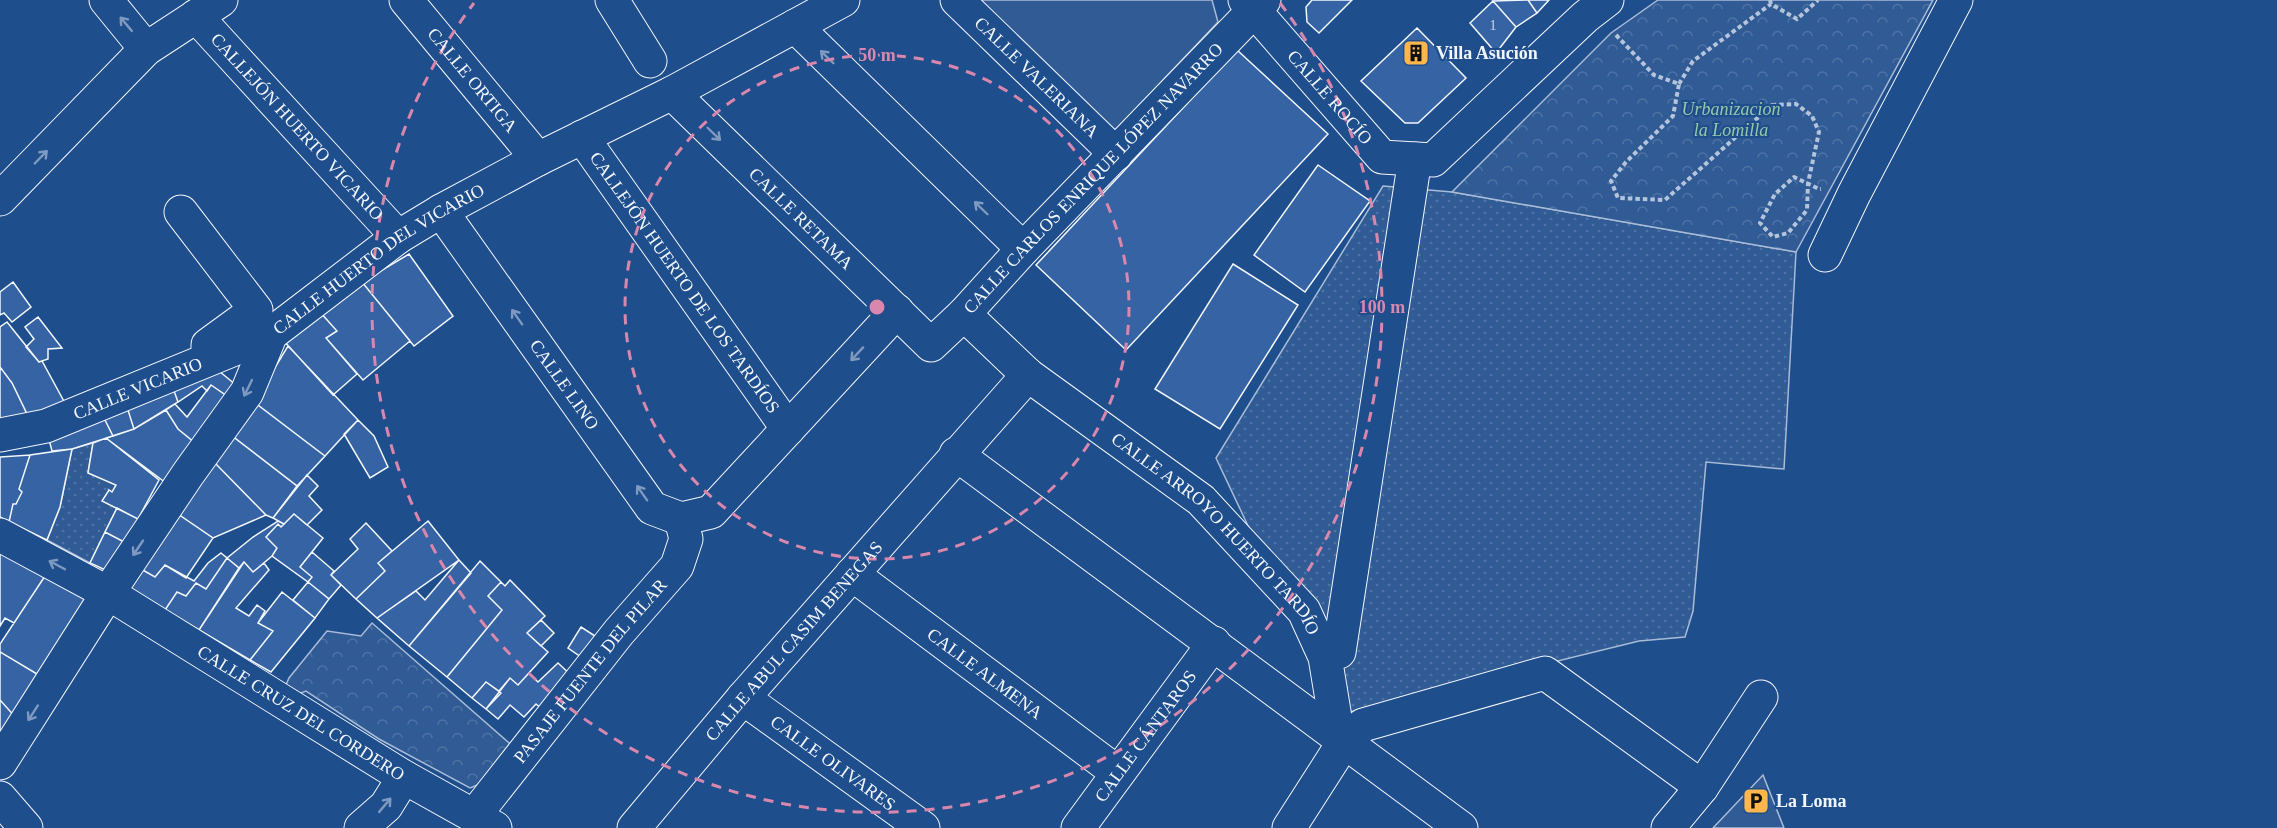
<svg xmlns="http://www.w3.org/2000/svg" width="2277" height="828" viewBox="0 0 2277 828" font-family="'Times New Roman',serif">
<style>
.grass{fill:url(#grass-dots);stroke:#a8bbd7;stroke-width:1.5}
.park{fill:url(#park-crowns);stroke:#a8bbd7;stroke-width:1.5}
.built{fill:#305b95;stroke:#a8bbd7;stroke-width:1.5}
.building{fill:#3563a3;stroke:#f2f6ff;stroke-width:1.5}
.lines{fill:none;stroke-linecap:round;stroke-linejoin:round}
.minor-casing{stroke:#f2f6ff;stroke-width:35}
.path{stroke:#b3c4dc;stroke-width:4;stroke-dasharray:4.5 3;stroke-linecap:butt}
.minor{stroke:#1f4e8c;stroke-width:33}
.oneway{stroke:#7e9ac0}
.ring{fill:none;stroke:#da87ad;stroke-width:3;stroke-dasharray:10 8}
.labels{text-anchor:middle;stroke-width:4.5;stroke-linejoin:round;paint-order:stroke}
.number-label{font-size:15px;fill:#c3d1e8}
.poi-label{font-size:18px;font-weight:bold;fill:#f2f6ff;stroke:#1f4e8c;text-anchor:start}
.street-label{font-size:18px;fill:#f2f6ff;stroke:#1f4e8c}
.park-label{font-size:18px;font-style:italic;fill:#97c8a6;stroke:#1f4e8c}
.centre{fill:#da87ad;stroke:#1f4e8c;stroke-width:3}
.ring-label{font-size:18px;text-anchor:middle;font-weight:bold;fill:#da87ad;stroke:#1f4e8c;stroke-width:4.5;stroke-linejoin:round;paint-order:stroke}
</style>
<defs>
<pattern id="grass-dots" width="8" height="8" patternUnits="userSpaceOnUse" patternTransform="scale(1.5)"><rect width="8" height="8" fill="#305b95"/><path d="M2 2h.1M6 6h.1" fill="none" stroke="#4e73a5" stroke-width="1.8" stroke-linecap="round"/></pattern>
<pattern id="park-crowns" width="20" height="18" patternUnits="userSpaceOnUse" patternTransform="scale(1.5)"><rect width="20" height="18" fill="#305b95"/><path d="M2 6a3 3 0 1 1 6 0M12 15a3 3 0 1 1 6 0" fill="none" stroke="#4e73a5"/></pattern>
</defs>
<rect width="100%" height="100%" fill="#1f4e8c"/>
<!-- grass -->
<path class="grass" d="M1383,186L1452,192L1796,252L1784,469L1706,462L1693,611L1685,637L1639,641L1350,712L1258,547L1216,458Z
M93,443L88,472L116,485L112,492L109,490L117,508L90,563L47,540L60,507L72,449Z"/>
<!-- park -->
<path class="park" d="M1658,0H1933L1796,252L1452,192L1611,33Z
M372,623L517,750L485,782L470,788L379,739L306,691L293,696L285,687L289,678L327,631L361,636Z"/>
<!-- built -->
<path class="built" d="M972,0H1212L1218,22L1111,135Z
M1763,775L1784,828H1713Z"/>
<!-- building -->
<path class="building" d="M1312,0H1352L1319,33L1307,22L1306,7Z
M1528,0H1549L1537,13Z
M1528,0L1537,13L1516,27L1493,1Z
M1493,1L1516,27L1496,53L1470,23Z
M1417,28L1466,78L1418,123H1405L1361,81Z
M1237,50L1328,134L1126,350L1036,265Z
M1318,165L1370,201L1305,292L1254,255Z
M409,254L453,316L414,346L362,282Z
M1233,264L1298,305L1220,429L1155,389Z
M13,282L31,307L12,322L4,313L0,315V292Z
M362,282L410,341L363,380L326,338L337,331L320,312Z
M320,312L337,331L326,338L357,374L333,395L283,340Z
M38,317L62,348L48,349V359L39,362L26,347L34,339L25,327Z
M7,322L39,362L42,361L66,405L29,418L12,383L0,367V327Z
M288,346L358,420L325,456L254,402Z
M0,367L12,383L29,418L0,424Z
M219,371L236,385L227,396L211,385L207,391L202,386L178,402L173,388Z
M211,385L227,396L195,443L178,429L166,410L175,404L187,417Z
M173,388L178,402L134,429L127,407Z
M254,402L325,456L297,486L231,435Z
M127,407L134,429L113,436L103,416Z
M166,410L178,429L195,443L166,483L106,438L134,429Z
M103,416L113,436L72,449L52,451L47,432Z
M358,420L374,436L388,467L370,478L344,434Z
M231,435L297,486L273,518L266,515L213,461Z
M106,438L159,480L138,519L102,501L109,490L112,492L116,485L88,473L93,443Z
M72,449L60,507L47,540L9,522L13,504H16L22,492L19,489L30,455Z
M30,455L19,489L22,492L16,504H13L9,522L0,517V457Z
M213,461L266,515L213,538L178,514Z
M307,475L318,486L309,496L322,510L307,525L294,514L284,524L273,518Z
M117,508L138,519L126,543L105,532Z
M178,514L213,538L186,578L165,565L155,577L141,569Z
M294,514L323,538L300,567L312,577L308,582L272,556L277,548L266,537L278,524L281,527Z
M278,521L284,524L281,527L278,524L266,537L277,548L272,556L253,572L244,562L239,568L227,558L253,537Z
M428,521L459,560L377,618L356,599L385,571L378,563Z
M366,523L392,551L378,563L385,571L356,599L331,575L358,549L350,539Z
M105,532L126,543L110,572L90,563Z
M3,550L47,573L14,623L5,618L0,626V554Z
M312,552L334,571L331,575L341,585L329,599L308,582L312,577L300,567Z
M221,553L227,558L206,589L196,583L186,596L177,592L165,610L127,588L141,569L155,577L165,565L194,581L208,563Z
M227,558L239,568L199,630L165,610L177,592L186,596L196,583L206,589Z
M459,560L471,573L409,646L377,618L416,591L425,600Z
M480,561L501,582L488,596L502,610L447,677L409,646Z
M244,562L253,572L264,563L269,570L236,608L249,616L257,605L265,611L258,623L273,631L250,660L199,630Z
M47,573L89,594L42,677L0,652V644Z
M510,580L545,616L527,633L548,652L518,685L510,678L499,691L486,682L472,698L447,677L502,610L488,596L501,582L505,586Z
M308,582L329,599L315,618L293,600Z
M282,592L315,618L271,672L250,660L273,631L258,623Z
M541,620L554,633L541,646L527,633Z
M581,627L595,636L581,657L568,648Z
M0,652L42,677L17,719L0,700Z
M558,663L573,677L543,710L536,704L524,717L510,705L498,719L486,709L510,678L518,685L529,673L538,682Z
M486,682L501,693L486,709L472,698Z
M0,700L17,719L0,744Z"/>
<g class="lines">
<defs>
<g id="minor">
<path d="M106,0L146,49"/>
<path id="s1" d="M406,0L538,159"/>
<path d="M612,0L650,61"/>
<path id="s2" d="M957,0L1116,154"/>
<path id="s3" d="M1245,0L1382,157L1433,160L1585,17L1607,0"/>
<path id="s4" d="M196,16L398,237"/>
<path d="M795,26L1023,249"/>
<path id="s5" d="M672,93L931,345L964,314L1023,249L1264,0"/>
<path id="s6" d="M582,137L788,429"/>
<path d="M0,199L146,49L221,0"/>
<path id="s7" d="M441,211L652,508L681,519L711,512L897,311"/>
<path d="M181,212L256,310L208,345V349"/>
<path d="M1825,255L1854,194L1956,0"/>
<path id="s8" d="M964,314L1028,375L1201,500L1304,611L1325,657L1338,736"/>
<path id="s9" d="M0,435L46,426L271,334"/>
<path d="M956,454L1461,828"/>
<path id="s10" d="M0,535L108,593L404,777L495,828"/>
<path id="s11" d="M852,574L1118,773"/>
<path d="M1339,652L1415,159"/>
<path id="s12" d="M743,698L923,828"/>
<path id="s13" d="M0,763L108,593L188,474L247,392L271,334L398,237L441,211L538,159L672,93L843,0"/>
<path d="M0,798L26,828"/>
<path id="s14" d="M474,816L619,632L677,566L686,539L681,519"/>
<path d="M361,828L386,806L404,777"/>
<path id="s15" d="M634,828L743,698L1028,375"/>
<path id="s16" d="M1078,828L1214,643"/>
<path d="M1289,828L1344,742L1363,725L1545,673L1702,787"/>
<path d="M1668,828L1702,787L1761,697"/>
</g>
</defs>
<!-- minor casing -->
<use href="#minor" class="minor-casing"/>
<!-- path -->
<path class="path" d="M1770,0L1771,4L1797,19L1818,0
M1616,35L1654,75L1679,84L1673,116L1626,162L1611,181L1618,198L1665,200L1772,105L1796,104L1812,116L1819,132L1808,183L1807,210L1788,233L1773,237L1760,223L1775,194L1794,177L1819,189H1821
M1679,84L1693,61L1771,4"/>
<!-- minor -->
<use href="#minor" class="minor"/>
</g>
<!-- one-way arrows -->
<defs><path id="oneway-shaft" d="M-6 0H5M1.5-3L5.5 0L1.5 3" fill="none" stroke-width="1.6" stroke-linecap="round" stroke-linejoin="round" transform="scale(1.5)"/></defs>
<g class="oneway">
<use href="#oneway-shaft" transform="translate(126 24) rotate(-130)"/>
<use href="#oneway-shaft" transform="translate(827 57) rotate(-136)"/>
<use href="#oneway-shaft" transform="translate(714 134) rotate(44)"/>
<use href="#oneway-shaft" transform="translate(41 157) rotate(-46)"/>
<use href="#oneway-shaft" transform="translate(981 208) rotate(-136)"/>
<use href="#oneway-shaft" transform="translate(517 317) rotate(-125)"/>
<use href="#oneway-shaft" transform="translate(857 354) rotate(133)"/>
<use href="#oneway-shaft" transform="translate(248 388) rotate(116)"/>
<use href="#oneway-shaft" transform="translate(642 493) rotate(-125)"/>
<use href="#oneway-shaft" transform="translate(138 548) rotate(124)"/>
<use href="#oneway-shaft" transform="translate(57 565) rotate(-152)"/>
<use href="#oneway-shaft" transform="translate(33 713) rotate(123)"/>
<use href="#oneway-shaft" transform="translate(385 805) rotate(-50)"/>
</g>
<!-- distance rings -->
<g class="ring">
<circle cx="877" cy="307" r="252"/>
<path d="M1280 3A505 505 0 1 1 474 3"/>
</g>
<!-- icons -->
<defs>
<symbol id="building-square" viewBox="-11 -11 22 22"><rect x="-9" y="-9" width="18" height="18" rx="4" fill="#ffb74d" stroke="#1f4e8c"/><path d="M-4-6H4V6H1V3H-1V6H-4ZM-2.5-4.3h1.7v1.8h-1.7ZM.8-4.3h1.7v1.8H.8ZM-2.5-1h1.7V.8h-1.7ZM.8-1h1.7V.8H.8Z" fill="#111"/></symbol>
<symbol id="parking-square" viewBox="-11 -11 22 22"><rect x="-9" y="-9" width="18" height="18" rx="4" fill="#ffb74d" stroke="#1f4e8c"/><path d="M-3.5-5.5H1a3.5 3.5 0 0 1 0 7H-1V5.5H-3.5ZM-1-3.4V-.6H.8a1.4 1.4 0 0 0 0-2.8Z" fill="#111"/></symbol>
</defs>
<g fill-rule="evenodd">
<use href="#building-square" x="1401" y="38" width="30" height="30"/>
<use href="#parking-square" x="1741" y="786" width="30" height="30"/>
</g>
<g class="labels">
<!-- number labels -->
<g class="number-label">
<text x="1493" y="30">1</text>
</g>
<!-- poi labels -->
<g class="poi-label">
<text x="1436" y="59">Villa Asución</text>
<text x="1776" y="807">La Loma</text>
</g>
<!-- street labels -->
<g class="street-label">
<text dy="6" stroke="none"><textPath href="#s2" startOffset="111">CALLE VALERIANA</textPath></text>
<text dy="6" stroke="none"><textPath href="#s1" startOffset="104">CALLE ORTIGA</textPath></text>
<text dy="6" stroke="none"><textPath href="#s3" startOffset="129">CALLE ROCÍO</textPath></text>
<text dy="6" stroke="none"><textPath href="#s4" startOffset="150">CALLEJÓN HUERTO VICARIO</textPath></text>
<text dy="6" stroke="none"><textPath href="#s5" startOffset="594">CALLE CARLOS ENRIQUE LÓPEZ NAVARRO</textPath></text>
<text dy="6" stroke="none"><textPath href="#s5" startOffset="180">CALLE RETAMA</textPath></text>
<text dy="6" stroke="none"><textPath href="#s13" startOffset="640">CALLE HUERTO DEL VICARIO</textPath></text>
<text dy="6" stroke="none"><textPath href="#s6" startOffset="178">CALLEJÓN HUERTO DE LOS TARDÍOS</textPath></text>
<text dy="6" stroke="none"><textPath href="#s7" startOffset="213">CALLE LINO</textPath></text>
<text dy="6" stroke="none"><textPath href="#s9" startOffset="146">CALLE VICARIO</textPath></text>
<text dy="6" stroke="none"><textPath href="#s8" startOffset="336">CALLE ARROYO HUERTO TARDÍO</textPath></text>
<text dy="6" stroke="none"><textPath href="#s15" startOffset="246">CALLE ABUL CASIM BENEGAS</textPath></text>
<text dy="6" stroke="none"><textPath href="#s14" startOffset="186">PASAJE FUENTE DEL PILAR</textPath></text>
<text dy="6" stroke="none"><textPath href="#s11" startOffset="166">CALLE ALMENA</textPath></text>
<text dy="6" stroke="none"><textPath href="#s10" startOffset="350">CALLE CRUZ DEL CORDERO</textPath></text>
<text dy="6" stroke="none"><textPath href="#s16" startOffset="114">CALLE CÁNTAROS</textPath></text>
<text dy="6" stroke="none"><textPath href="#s12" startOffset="111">CALLE OLIVARES</textPath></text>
</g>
<!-- park labels -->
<g class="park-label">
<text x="1731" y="115">Urbanizacion<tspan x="1731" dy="21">la Lomilla</tspan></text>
</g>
</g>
<circle cx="877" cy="307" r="9" class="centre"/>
<g class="ring-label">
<text x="877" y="61">50 m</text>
<text x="1382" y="313">100 m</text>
</g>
</svg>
